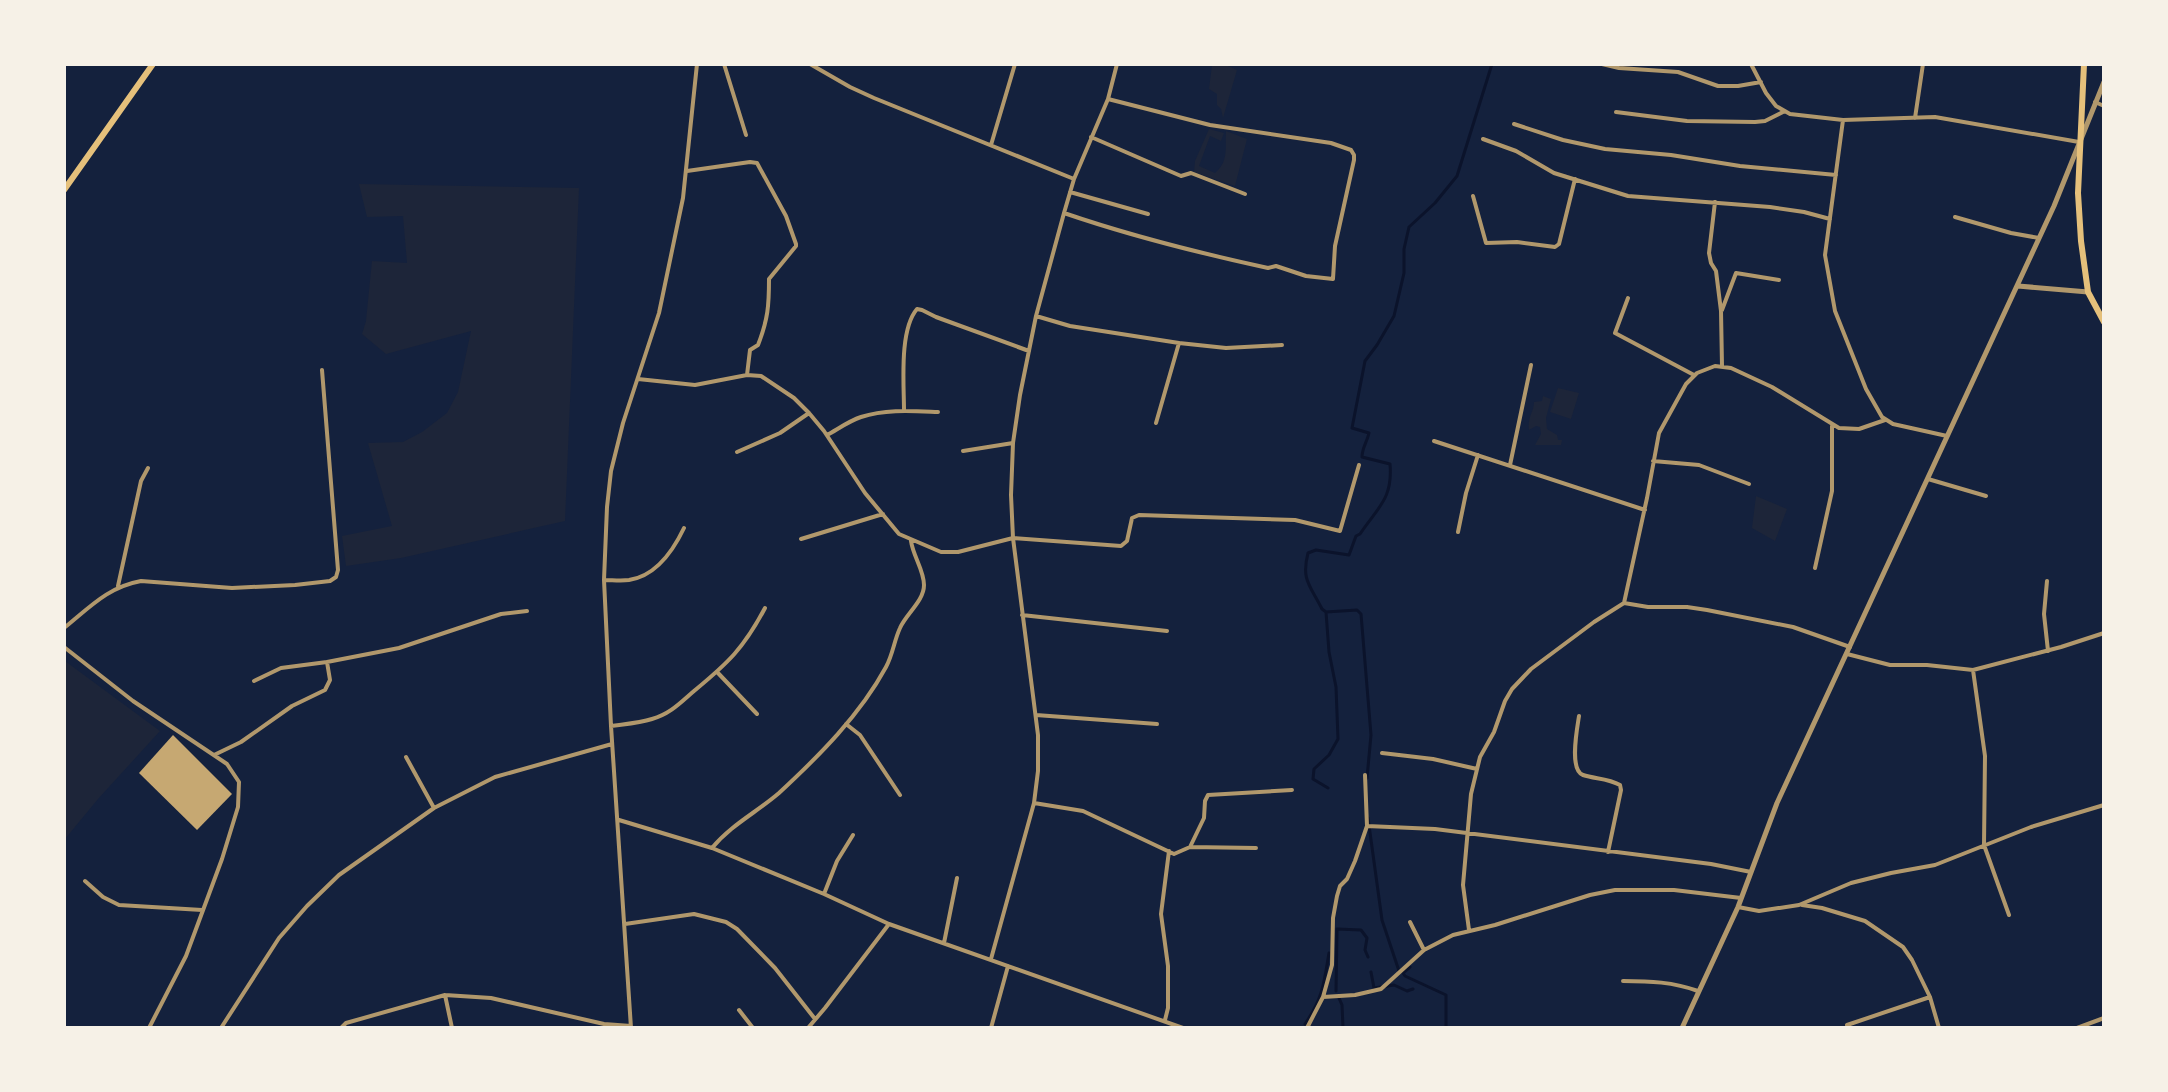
<svg xmlns="http://www.w3.org/2000/svg" width="2168" height="1092" viewBox="0 0 2168 1092" font-family="'IBM Plex Serif',serif">
<style>
.green{fill:#1d2539}
.lines{fill:none;stroke-linecap:round;stroke-linejoin:round}
.stream{stroke:#0b132b;stroke-width:3}
.building{fill:#c6a872}
.minor{stroke:#b1986c;stroke-width:4}
.tertiary{stroke:#b1986c;stroke-width:5}
.secondary{stroke:#e5c07b;stroke-width:6}
</style>
<rect width="100%" height="100%" fill="#14213d"/>
<!-- green -->
<path class="green" d="M1212,65H1226L1237,70L1223,118L1221,109L1217,105V94L1209,89Z
M1209,129L1224,133L1221,141L1210,136L1199,166L1215,173C1229,162 1225,147 1226,131L1247,139L1235,186L1194,172L1195,161Z
M359,184L579,188L565,521L401,558L346,566L342,536L392,526L368,443L403,442L422,432L447,413L458,392L471,331L386,354L362,334L366,321L372,261L407,263L403,216L367,217Z
M1558,388L1579,393L1571,419L1550,412Z
M1543,396L1551,399L1546,418L1547,429L1557,435L1558,440H1562L1561,445H1535L1541,434L1540,427L1536,426L1529,430C1527,417 1534,412 1534,402L1542,401Z
M1756,496L1787,509L1775,541L1752,528Z
M65,661L160,731L98,799L65,839Z"/>
<g class="lines">
<!-- stream -->
<path class="stream" d="M1326,612L1329,652L1336,687L1338,739L1329,755L1314,769L1313,779L1328,788
M1367,778L1371,735L1361,614L1357,610L1326,612L1322,609C1310,585 1301,580 1308,553L1316,550L1349,555L1356,536L1360,534C1378,507 1393,499 1390,464L1362,457C1362,448 1367,442 1369,433L1352,428L1365,361L1377,345L1394,316L1404,273V249L1409,227L1435,203L1457,176L1492,64
M1368,818L1382,920L1399,971
M1410,967L1403,973L1405,976L1446,995V1028
M1371,972L1374,988L1394,985L1407,991L1413,989
M1336,991L1337,929L1361,930L1367,938L1365,950L1368,957
M1339,998L1342,1005L1343,1028
M1305,1024C1323,998 1324,983 1329,953"/>
</g>
<!-- building -->
<path class="building" d="M173,735L232,794L197,830L139,773Z"/>
<g class="lines">
<!-- minor -->
<path class="minor" d="M724,64L746,135
M810,64L850,87L874,98L1074,179
M1602,64L1619,68L1678,72L1718,86H1738L1761,82
M1751,64L1766,93L1776,106L1790,114L1843,120L1935,117L2079,142
M2095,102L2104,106
M1616,112L1687,121L1755,122L1765,121L1783,112
M1915,118L1923,64
M1843,120L1825,255L1835,311L1866,389L1882,417L1893,424L1947,436
M1514,124L1563,140L1605,149L1671,155L1740,166L1836,175
M1091,137L1181,176L1191,173L1245,194
M1483,139L1516,151L1554,173L1628,196L1770,207L1804,212L1830,219
M991,145L1015,64
M687,171L750,162L757,163L786,216L796,244V246L769,279C769,306 768,319 758,345L750,350L747,375
M1070,192L1148,214
M1473,196L1486,243L1517,242L1555,247L1559,244L1575,179
M1715,202L1709,253L1711,263L1716,271L1721,311L1722,366
M1064,213C1131,236 1199,253 1268,268L1276,266L1306,276L1333,279L1335,246L1354,160V155L1351,150L1331,143L1210,125L1108,99
M1955,217L2011,233L2039,238
M1628,298L1615,333L1694,375
M1722,310L1736,273L1779,280
M1036,316L1070,326L1179,343L1226,348L1282,345
M638,379L695,385L747,375L761,376L794,398L809,413L824,431L865,493L899,534L941,552H958L1013,538L1121,546L1127,541L1132,518L1139,515L1295,520L1340,531L1359,465
M904,410C904,384 899,330 917,309L922,310L936,317L1029,351
M1156,423L1179,343
M827,435C838,429 849,421 861,417C886,409 912,411 938,412
M1434,441L1645,510
M963,451L1013,443
M737,452L780,433L809,413
M1653,461L1699,465L1749,484
M1510,465L1531,365
M1928,479L1986,496
M1458,532L1466,493L1478,455
M801,539L883,514
M1815,568L1832,491V426
M604,580C612,580 621,581 629,580C656,576 673,551 684,528
M2047,581L2044,614L2048,651
M118,586L141,481L148,468
M1624,603L1647,498L1659,433L1686,384L1697,373L1715,366L1731,368L1772,387L1839,428L1859,429L1885,420
M1022,615L1167,631
M64,628C90,607 108,587 141,581L232,588L295,585L330,581L336,577L338,570L322,370
M64,647L133,701L227,764L239,782L238,807L222,859L186,956L149,1028
M1847,654L1890,665H1927L1973,670L2061,647L2104,633
M1973,670L1985,756L1984,845L2009,915
M718,673L757,714
M254,681L281,668L327,662
M1036,715L1157,724
M1579,716C1577,729 1569,770 1583,775C1595,779 1608,778 1620,785L1621,790L1608,852
M846,724L860,735L900,795
M611,726C625,724 639,723 652,719C670,714 680,703 694,691C728,663 744,648 765,608
M1382,753L1433,759L1477,769
M214,755L241,742L292,706L325,690L330,680L327,662L399,648L501,614L527,611
M406,757L434,808
M1034,803L1083,811L1174,854L1190,847L1256,848
M619,820L712,848L824,894L889,924L1183,1028
M1367,826L1435,829L1711,864L1751,872
M1190,847L1204,818L1205,801L1208,795L1292,790
M712,848C731,825 757,812 779,793C819,756 860,715 886,667C893,654 894,641 900,628C906,614 924,601 924,585C924,570 913,556 911,541
M85,881L103,897L119,905L202,910
M824,894L837,861L853,835
M1802,905L1822,908L1865,921L1903,947L1912,960L1930,997L1939,1028
M1738,907L1759,911L1799,905L1851,883L1891,873L1935,865L2031,827L2104,805
M1410,922L1424,950
M625,924L694,914L726,922L737,929L775,968L815,1019
M1469,930L1463,885L1471,794L1480,757L1494,732L1505,701L1512,689L1531,669L1594,622L1624,603L1648,607H1687L1707,610L1793,627L1850,647
M944,943L957,878
M991,959L1034,803L1038,771V735L1013,538L1011,495L1013,443L1020,395L1036,316L1064,213L1074,179L1108,99L1117,64
M1623,981C1650,981 1673,982 1698,991
M445,995L452,1028
M1323,997L1332,965L1333,918L1337,896L1340,886L1347,879L1355,861L1367,826L1365,775
M739,1010L753,1028
M1165,1020L1168,1008V966L1161,914L1169,851
M1847,1025L1930,997
M221,1028L279,938L307,906L339,875L434,808L495,777L612,744
M341,1028L346,1023L445,995L491,998L604,1024L631,1026
M631,1028L611,726L604,580L607,507L611,471L623,423L659,313L683,198L697,64
M808,1028L825,1008L889,924
M991,1028L1008,966
M1307,1028L1323,997L1355,995L1381,989L1424,950L1453,935L1495,925L1590,895L1615,890H1674L1741,898
M2077,1028L2104,1018"/>
<!-- tertiary -->
<path class="tertiary" d="M2018,286L2088,292
M1682,1028L1738,907L1777,803L2054,206L2104,82"/>
<!-- secondary -->
<path class="secondary" d="M2084,64L2078,193L2081,241L2088,292L2104,322
M64,190L153,64"/>
</g>
<!-- border -->
<rect width="2168" height="1092" fill="none" stroke="#f6f1e7" stroke-width="132"/>
</svg>
